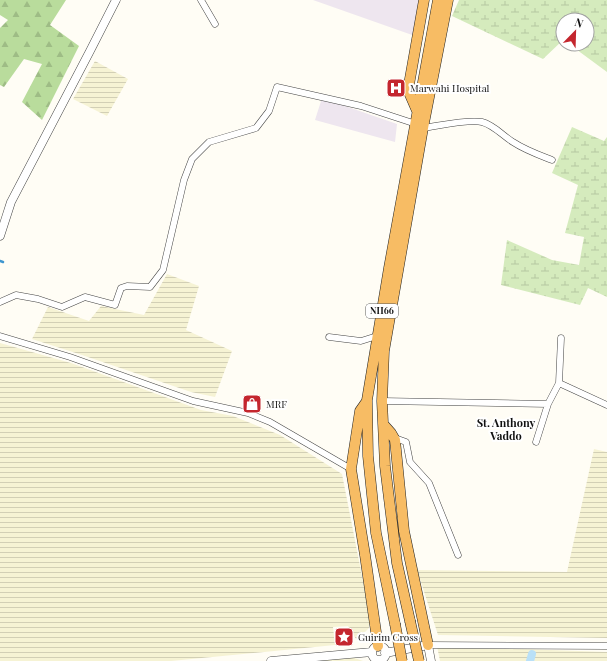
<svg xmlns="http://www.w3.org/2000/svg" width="607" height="661" viewBox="0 0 607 661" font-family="'Playfair Display',serif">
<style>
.industrial{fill:#eee6ef}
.farmland{fill:url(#farmland-rules)}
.forest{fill:url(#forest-firs)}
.wetland{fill:url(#wetland-marsh)}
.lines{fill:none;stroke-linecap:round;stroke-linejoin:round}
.stream{stroke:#3f96cf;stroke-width:2.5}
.canal{stroke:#b9e0f7;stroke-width:8}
.minor-casing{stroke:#444;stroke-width:7}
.tertiary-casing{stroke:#444;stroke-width:9}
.trunk-casing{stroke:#222;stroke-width:11}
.minor{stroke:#fff;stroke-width:6}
.tertiary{stroke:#fff;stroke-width:8}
.trunk{stroke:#f7bc64;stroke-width:10}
.trunk-bridge-casing{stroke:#222;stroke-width:11;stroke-linecap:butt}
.trunk-bridge{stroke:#f7bc64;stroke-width:10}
.labels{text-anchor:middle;stroke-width:4;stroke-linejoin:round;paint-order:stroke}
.shield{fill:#fff;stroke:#585858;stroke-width:1}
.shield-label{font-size:9px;font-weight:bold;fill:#111}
.poi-label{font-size:10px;fill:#111;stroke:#fff;text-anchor:start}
.neighbourhood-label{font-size:11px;font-weight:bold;fill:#111;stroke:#fff}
</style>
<defs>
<pattern id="farmland-rules" width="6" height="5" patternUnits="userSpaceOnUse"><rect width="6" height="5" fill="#f6f3d4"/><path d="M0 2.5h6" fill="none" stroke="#d2cfb5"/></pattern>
<pattern id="forest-firs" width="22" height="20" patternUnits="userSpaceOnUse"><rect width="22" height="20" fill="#b9dc9c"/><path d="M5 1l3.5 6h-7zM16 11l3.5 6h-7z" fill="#9ebc85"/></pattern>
<pattern id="wetland-marsh" width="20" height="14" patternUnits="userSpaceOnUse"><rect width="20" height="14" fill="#d5ebbd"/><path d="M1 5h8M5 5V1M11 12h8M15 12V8" fill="none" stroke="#b6c8a1"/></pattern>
</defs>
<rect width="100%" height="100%" fill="#fffdf5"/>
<!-- industrial -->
<path class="industrial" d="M313,0H421L415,36Z
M322,98L397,124L395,142L315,120Z"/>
<!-- farmland -->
<path class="farmland" d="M95,61L128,79L107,116L73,99Z
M167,274L199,286L186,330L232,351L215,397L191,392L82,355L32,339L48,307L89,321L101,306L144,315Z
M0,343L71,363L201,410L233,416L280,435L342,474L370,617L369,628L359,638L356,639L348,626L333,627L335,645L171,661H0Z
M594,449L607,452V638L438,635L417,570L567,572Z
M437,646L607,652V661H440Z
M352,657L363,661H311Z"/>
<!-- forest -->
<path class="forest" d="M0,0H66L50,25L79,46L42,120L22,102L42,64L24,59L4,87L0,85V28L8,20L0,15Z"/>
<!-- wetland -->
<path class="wetland" d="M459,0H607V72L569,44H587V20H563V40L543,59L452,16Z
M572,127L604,141L607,137V297L588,288L580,305L501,285L507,240L552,260L579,265L584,237L565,233L578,185L552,173Z"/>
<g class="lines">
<!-- stream -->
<path class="stream" d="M0,261L3,262"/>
<!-- canal -->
<path class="canal" d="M530,661L532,654"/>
<defs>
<path id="minor" d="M201,0L215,24
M423,128C438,126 468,119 482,122C494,125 503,136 513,142C525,150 539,155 552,160
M0,302L16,295L38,299L62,307L85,297L115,305L121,288L127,286L150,287L163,270L184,180L192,159L209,142L256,128L269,111L277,87L361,106L416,124
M0,336L70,357L193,401L248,413L270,422L351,469
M329,337L361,341L377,336
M559,383L607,405
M382,401L548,404L536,442
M548,404L559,383L561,338
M395,438L406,442L410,462L429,483L458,555
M428,645L607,646"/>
<path id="tertiary" d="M0,236L11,202L90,51L116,0
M372 653a7 7 0 1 1 14 0a7 7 0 1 1-14 0Z
M385,653L428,645L431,661
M271,661L372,652"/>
<path id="trunk" d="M418,113L408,90L424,0
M367,401L360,411L351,469L365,555L378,646
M383,424L391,433L395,440L404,531L428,645
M410,621L397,563L385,466L382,401L384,351L423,128L448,0
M395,624L376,533L368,456L367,400L389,268L438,0"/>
</defs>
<!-- minor casing -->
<use href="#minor" class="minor-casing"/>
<!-- tertiary casing -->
<use href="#tertiary" class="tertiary-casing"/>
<!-- trunk casing -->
<use href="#trunk" class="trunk-casing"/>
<!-- minor -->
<use href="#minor" class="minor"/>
<!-- tertiary -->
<use href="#tertiary" class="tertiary"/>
<!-- trunk -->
<use href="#trunk" class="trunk"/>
<defs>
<path id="trunk-bridge" d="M410,621L419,661
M395,624L402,661"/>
</defs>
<!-- trunk-bridge casing -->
<use href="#trunk-bridge" class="trunk-bridge-casing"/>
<!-- trunk-bridge -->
<use href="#trunk-bridge" class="trunk-bridge"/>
</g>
<!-- icons -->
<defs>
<symbol id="hospital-square" viewBox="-11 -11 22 22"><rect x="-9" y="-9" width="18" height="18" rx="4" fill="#c4262e" stroke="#fff"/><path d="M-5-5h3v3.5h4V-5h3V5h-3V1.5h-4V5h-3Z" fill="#fff"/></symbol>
<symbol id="shop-square" viewBox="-11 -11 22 22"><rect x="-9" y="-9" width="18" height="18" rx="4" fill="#c4262e" stroke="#fff"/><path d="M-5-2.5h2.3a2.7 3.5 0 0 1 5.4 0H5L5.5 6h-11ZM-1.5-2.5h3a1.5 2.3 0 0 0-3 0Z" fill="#fff"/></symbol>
<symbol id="sight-square" viewBox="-11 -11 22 22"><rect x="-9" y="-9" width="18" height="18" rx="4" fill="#c4262e" stroke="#fff"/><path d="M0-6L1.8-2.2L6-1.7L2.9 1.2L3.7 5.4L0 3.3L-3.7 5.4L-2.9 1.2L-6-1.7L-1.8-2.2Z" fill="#fff"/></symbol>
</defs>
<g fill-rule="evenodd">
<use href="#hospital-square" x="385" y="77" width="22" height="22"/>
<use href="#shop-square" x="241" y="393" width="22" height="22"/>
<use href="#sight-square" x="333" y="626" width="22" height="22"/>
</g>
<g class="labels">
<!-- shield labels -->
<rect class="shield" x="366" y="304" width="32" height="14" rx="3"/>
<g class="shield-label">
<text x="382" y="314">NH66</text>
</g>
<!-- poi labels -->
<g class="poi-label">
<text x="410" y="92">Marwahi Hospital</text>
<text x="266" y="408">MRF</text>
<text x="358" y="641">Guirim Cross</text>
</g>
<!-- neighbourhood labels -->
<g class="neighbourhood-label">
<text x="506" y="427">St. Anthony<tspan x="506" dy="13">Vaddo</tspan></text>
</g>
</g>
<!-- north arrow -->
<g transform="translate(575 32) rotate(23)"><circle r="19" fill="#ffffff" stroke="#a0a0a0"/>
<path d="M0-3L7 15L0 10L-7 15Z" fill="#c4262e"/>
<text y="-6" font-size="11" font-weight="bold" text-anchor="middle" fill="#111111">N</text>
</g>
</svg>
